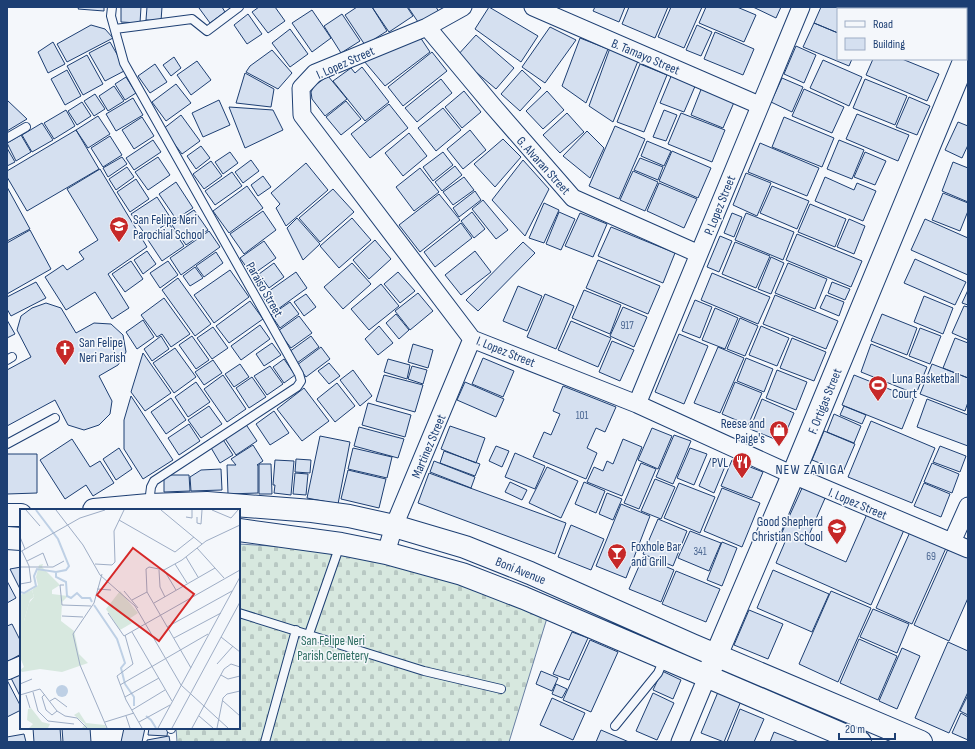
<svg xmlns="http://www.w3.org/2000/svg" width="975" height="749" viewBox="0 0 975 749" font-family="'Sofia Sans Condensed',sans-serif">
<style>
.cemetery{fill:url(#cemetery-stones);stroke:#687fa3}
.building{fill:#d5e0f0;stroke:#1d3f73}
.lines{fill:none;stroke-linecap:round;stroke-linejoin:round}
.lane-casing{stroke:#1d3f73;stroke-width:10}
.street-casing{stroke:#1d3f73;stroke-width:19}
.secondary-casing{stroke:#1d3f73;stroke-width:24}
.lane{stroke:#f4f7fb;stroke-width:8}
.street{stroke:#f4f7fb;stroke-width:17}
.secondary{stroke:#f4f7fb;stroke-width:22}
.labels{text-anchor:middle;stroke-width:3;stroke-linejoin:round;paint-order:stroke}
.number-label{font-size:11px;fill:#4b6792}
.street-label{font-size:13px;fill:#1d3f73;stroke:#f4f7fb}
.poi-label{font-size:13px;fill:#1d3f73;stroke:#f4f7fb;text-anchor:start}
.park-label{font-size:13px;fill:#2c6c60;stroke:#f4f7fb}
.neighbourhood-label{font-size:14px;letter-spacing:1px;fill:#1d3f73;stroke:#f4f7fb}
.inset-river{fill:none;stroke:#bed0e5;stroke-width:2}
.inset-road{fill:none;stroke:#9eadc5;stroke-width:1}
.view{fill:#d62828;fill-opacity:0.15;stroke:#d62828;stroke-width:2}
.inset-edge{fill:none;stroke:#1d3f73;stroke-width:2}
</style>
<defs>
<pattern id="cemetery-stones" width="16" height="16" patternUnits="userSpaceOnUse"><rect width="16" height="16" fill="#d7e8df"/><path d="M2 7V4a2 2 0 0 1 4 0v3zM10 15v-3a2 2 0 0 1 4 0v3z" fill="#b8c8c3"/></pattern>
</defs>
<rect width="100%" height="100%" fill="#f4f7fb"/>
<!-- cemetery -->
<path class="cemetery" d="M239,544C289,547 341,550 390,563C444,576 495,598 547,618L509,742H177L176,728H239Z"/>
<!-- building -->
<path class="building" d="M79,7H104V11L78,9Z
M121,7H141L140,23L121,22Z
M147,7H162L161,21L146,20Z
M200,7H222L225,12L210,23L199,8Z
M259,7H275L285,21L268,33L252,12Z
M357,7H372L387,31L365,45L345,15Z
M372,7H407L413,16L389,32Z
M408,7H436L439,12L420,25Z
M489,7L538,36L521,62L475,29Z
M595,7H625L619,22L593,11Z
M629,7H668L655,38L622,24Z
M671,7H702L684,48L658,37Z
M706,7H737L756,15L744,42L699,23Z
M753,7H781L776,18Z
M821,7H859L858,9H838V33L814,23Z
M876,7H899L898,9H875Z
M907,7H951L956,9H906Z
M312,10L331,38L312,52L292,23Z
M248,14L262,34L247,44L234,25Z
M342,14L360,41L341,53L324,26Z
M814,23L838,33V59H852L849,66L803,47Z
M91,25L105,29L113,38L67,62L57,44Z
M697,25L712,32L701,56L686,50Z
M550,27L576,40L545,83L522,67Z
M290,29L308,54L290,67L272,43Z
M715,32L754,49L743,75L704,59Z
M476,35L514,68L496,89L457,56Z
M420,37L430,52L385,86L364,61Z
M580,38L608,49L586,103L562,86Z
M53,42L65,64L48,73L38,52Z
M110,42L126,70L105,81L89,53Z
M796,46L816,55L804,83L784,74Z
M610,48L638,61L613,122L589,106Z
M272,50L292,73L278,89L246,72L250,66Z
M432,52L447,71L403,106L388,87Z
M87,55L103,84L83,95L67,66Z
M174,57L181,68L171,76L163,65Z
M873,59H902L939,74L927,101L866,75Z
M823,60L862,77L849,106L810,88Z
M197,61L211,80L191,95L177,75Z
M155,64L167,82L150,93L138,76Z
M640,64L667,75L644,132L617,122Z
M362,67L389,102L365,121L333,81L351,68L355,73Z
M67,70L81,96L65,105L51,79Z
M522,70L541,88L520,111L501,94Z
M245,73L274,89L271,107L236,103Z
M672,74L696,84L684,112L660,103Z
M328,76L347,99L325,116L312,99L311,92L314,86Z
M126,77L136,93L125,100L115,84Z
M782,78L803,87L792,112L771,102Z
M441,79L452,93L417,122L405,108Z
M865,79L907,96L895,125L853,108Z
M176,84L191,103L166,121L152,102Z
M114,86L124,101L108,111L99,96Z
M702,87L735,100L723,128L691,115Z
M804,89L844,107L832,133L792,116Z
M464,91L481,112L462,128L445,107Z
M547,91L564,110L543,129L526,111Z
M95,94L105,109L94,116L84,101Z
M909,97L930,106L917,135L896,127Z
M133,98L143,115L116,131L106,114Z
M7,100L27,119L7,131Z
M219,100L230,125L203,137L192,113Z
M346,101L361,119L341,135L326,117Z
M82,102L91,116L77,125L68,111Z
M389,104L408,128L370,158L351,134Z
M229,107L273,110L283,130L245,148Z
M443,108L461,130L436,151L418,128Z
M66,110L75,126L54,139L44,123Z
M664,110L677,115L666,141L653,137Z
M567,113L584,132L560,153L543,135Z
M681,113L725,130L712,162L668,144Z
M857,114L909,135L898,161L846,139Z
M181,115L200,141L182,154L163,129Z
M98,116L110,134L88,148L76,130Z
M142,117L154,136L134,149L122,130Z
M784,117L834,138L822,167L772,147Z
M958,122L968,126V145L962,158L945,150Z
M42,123L53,140L32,152L22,135Z
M615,126L645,139L619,199L589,186Z
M76,130L99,169L27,211L7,177V171Z
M470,130L486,150L463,169L447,149Z
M587,131L604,148L590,178L563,156Z
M409,133L427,156L403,176L385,153Z
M21,135L31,152L16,161L7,143Z
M110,136L122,155L103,167L91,148Z
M503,139L521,157L495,187L474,164Z
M153,140L161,152L134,170L126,158Z
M839,140L864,150L852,179L827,169Z
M647,141L671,151L664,166L641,156Z
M760,143L819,168L807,196L748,172Z
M201,146L210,158L196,169L187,156Z
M7,148L15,162L7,166Z
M672,151L711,168L698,198L659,181Z
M230,152L238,163L223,174L215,162Z
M443,152L453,165L433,181L423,167Z
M865,152L886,161L875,185L854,177Z
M122,157L127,164L108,177L103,168Z
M158,157L170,175L148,190L135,172Z
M640,158L663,167L658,180L634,170Z
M251,160L259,171L243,183L235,172Z
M523,160L549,189L525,236L492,200Z
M211,161L222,176L204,189L193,174Z
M953,162L968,168V202L942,191Z
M306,163L328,190L286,226L276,208L280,204L271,193Z
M455,166L462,175L442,191L435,182Z
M127,167L134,177L116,190L109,179Z
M420,168L439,192L414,211L396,187Z
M100,169L147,247L108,274L129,308L112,319L95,292L66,310L45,277L63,265L67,270L84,259L79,252L98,240L67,189Z
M633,171L658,182L645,211L620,200Z
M232,172L242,186L215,205L205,191Z
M746,173L771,183L757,216L733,205Z
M263,176L271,187L258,196L251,185Z
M464,177L474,190L453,205L443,192Z
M825,177L854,190L857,183L876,191L863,221L815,201Z
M136,179L149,199L130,212L117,192Z
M176,182L193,208L176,219L159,194Z
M659,183L697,199L684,228L647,211Z
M247,186L263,208L229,233L213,211Z
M772,186L809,201L797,229L760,213Z
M7,187L30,229L7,241Z
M333,189L354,212L320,242L299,218Z
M475,191L481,200L459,217L453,208Z
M943,193L968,203V211L960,231L932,220Z
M439,194L460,220L420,252L399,225Z
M157,197L172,220L147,237L131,214Z
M483,200L508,230L496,239L472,209Z
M544,203L559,210L544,243L529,238Z
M810,204L846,219L835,247L798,232Z
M194,210L208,230L186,245L172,225Z
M263,211L276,230L244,254L230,234Z
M472,212L485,229L474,238L461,221Z
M559,212L575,219L561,250L546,244Z
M580,213L607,224L593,257L565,246Z
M732,213L742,217L734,237L724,233Z
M746,213L794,232L783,260L735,240Z
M297,218L320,244L303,260L287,228Z
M352,218L371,240L339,268L320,246Z
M849,219L865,226L854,254L837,247Z
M925,219L968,238V275L911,250Z
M461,223L472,238L435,267L424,252Z
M170,225L184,246L162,261L148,240Z
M611,227L675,253L663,283L598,256Z
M30,230L51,269L7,294V243Z
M209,231L220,247L181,275L170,258Z
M797,234L862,261L851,287L786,260Z
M720,236L732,241L719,272L707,267Z
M375,240L391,259L369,279L353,260Z
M264,241L276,258L252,275L240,258Z
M523,242L535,253L478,311L466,300Z
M735,242L770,256L756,288L722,274Z
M147,251L156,264L143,274L134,260Z
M475,251L491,272L461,295L445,275Z
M216,252L223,263L204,277L196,266Z
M771,257L784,263L771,294L758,289Z
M915,259L966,282L955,305L904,283Z
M598,260L660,286L648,314L586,288Z
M131,261L143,279L125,292L112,274Z
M168,261L178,275L160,288L150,273Z
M274,263L284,277L269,288L259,274Z
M352,263L371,284L343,309L324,287Z
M788,263L827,279L815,309L775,293Z
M195,267L203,278L190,286L183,276Z
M230,270L249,297L214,323L194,295Z
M296,272L307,288L274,312L262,296Z
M398,272L415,291L400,303L384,284Z
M712,273L770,297L758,324L701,300Z
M178,278L211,324L195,336L162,290Z
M36,282L46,298L11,316L7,309V297Z
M832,282L850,289L845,300L828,293Z
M381,284L399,306L369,330L351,309Z
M518,286L542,296L527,331L503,321Z
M584,290L621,305L610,334L572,318Z
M968,290V305L962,303Z
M418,293L433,311L410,330L395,311Z
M306,294L316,307L304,316L294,302Z
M545,294L574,306L556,349L527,337Z
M775,295L838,321L826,349L763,324Z
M826,295L844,302L839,316L820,308Z
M924,296L953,308L943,334L914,322Z
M164,298L190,334L171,347L162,334L157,337L141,315Z
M695,300L712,307L700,338L682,331Z
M250,301L263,319L229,343L216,326Z
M290,302L299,314L280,328L271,315Z
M46,303L61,308L76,333L94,323L111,324L123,335L126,352L118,365L99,376L112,401L110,414L99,425L84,430L68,425L55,400L7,426V370L31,357L17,330L21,316L32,308Z
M964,306L968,307V340L952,333Z
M623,307L647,317L634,347L610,336Z
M715,308L738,318L725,349L702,340Z
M396,314L409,330L399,339L386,323Z
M882,314L917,328L907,355L871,341Z
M299,316L312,333L291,348L278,331Z
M740,318L758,326L745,356L727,349Z
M7,320L15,334L7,338Z
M143,320L154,337L137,349L126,332Z
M571,321L611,338L598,367L558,350Z
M260,325L270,339L241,360L231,346Z
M379,326L393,343L378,355L365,339Z
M761,326L789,338L777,366L749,355Z
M213,327L228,348L212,359L197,338Z
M920,328L941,336L930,364L909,356Z
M679,334L708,346L684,404L655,392Z
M161,336L169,349L152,361L144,349Z
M192,336L209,360L196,369L179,345Z
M311,336L319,347L297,363L289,352Z
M792,338L826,352L814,381L780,368Z
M955,338L968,343V378L943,368Z
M612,341L634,350L620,381L599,372Z
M272,343L281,355L264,366L256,354Z
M413,344L433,350L428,368L408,362Z
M871,344L927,367L916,394L861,372Z
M321,347L330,359L306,377L297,365Z
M718,347L744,358L720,413L694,403Z
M175,348L196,377L174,393L153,363Z
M143,353L171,393L145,411L131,392Z
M483,358L514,371L503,397L472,384Z
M746,358L773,369L764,392L737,381Z
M284,359L295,375L284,383L273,367Z
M388,359L410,365L407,379L384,372Z
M213,360L222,373L204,385L195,372Z
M329,363L340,376L329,384L318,371Z
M240,364L249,377L234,387L225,374Z
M932,364L968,378V402L965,411L920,394Z
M270,366L283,384L267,395L254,376Z
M412,366L427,370L423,384L408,379Z
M353,370L372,396L360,406L340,380Z
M777,370L807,382L796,410L766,398Z
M223,375L246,409L227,422L204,389Z
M384,375L423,385L415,412L376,401Z
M854,375L914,399L902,429L842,405Z
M252,377L266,397L249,408L236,388Z
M196,382L210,402L188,417L175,397Z
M465,382L504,399L496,417L457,400Z
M735,382L762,393L748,425L722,414Z
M337,383L355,406L335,422L317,399Z
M563,386L616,407L605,432L596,428L587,448L597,453L586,479L533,457L544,432L551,435L560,414L553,411Z
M304,388L329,421L302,441L277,409Z
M131,396L173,460L143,479L124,449V420Z
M171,398L186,420L166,434L151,412Z
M762,399L794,413L782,442L750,429Z
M927,399L968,415V446L917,427Z
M368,403L411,415L405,437L362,425Z
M209,406L222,424L201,438L188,420Z
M844,406L866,415L862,424L840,415Z
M274,411L289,433L270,445L256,424Z
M834,414L861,426L854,443L827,432Z
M871,421L935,448L912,503L848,477Z
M245,423L257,441L236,455L224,437Z
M189,424L200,441L179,455L168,438Z
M450,426L485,438L476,463L441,449Z
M359,427L404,439L398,458L354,446Z
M652,428L672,436L658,469L638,460Z
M824,431L855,444L843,472L812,460Z
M674,435L691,441L673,484L656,477Z
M320,436L350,442L338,504L307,498Z
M222,438L233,455L220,463L210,446Z
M72,439L90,467L100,461L114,483L93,496L86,485L65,499L40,460Z
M623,439L642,447L622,496L587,482L594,467L603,471L607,461L613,464Z
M253,445L263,461L257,465H258V493L228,494L227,465H236L231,459Z
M496,446L509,451L502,467L489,461Z
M940,446L966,456L960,472L933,462Z
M119,448L132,469L116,480L103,459Z
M353,448L392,457L387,478L348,469Z
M690,448L707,454L694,485L677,478Z
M444,451L480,464L475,476L440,463Z
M515,453L545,466L535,489L505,477Z
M7,454H37V493L7,494Z
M711,458L726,464L714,493L699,486Z
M296,459L311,460L310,473L295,472Z
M275,460L294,461L291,495L274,493L275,485H273Z
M732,460L763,472L752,498L721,486Z
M434,461L475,477L471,488L430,472Z
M641,463L656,469L639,509L624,503Z
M932,463L959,474L952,493L924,482Z
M259,464H271L272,494H259Z
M547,467L578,481L561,518L529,503Z
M221,469L222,490L191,491L190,477L201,470Z
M348,470L386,479L379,508L341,499Z
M295,473L308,474L306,495L293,494Z
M429,473L566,523L555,554L418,503Z
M164,475H189L190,491L164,492Z
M655,479L675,487L661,519L641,511Z
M510,482L527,490L522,500L505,492Z
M584,482L605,491L596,513L575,504Z
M679,483L715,497L700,533L664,518Z
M924,483L950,494L941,517L914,506Z
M803,486L826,496L805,544L846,562L867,514L904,530L871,605L776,563L785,542L779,539Z
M722,488L760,503L742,547L704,531Z
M607,493L622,499L613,520L599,514Z
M621,504L650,516L626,578L596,566Z
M658,519L687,531L673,566L643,554Z
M571,525L604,539L591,570L558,557Z
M690,531L721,543L709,571L678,558Z
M910,532L946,548L912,624L876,608Z
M722,542L737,548L722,586L707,580Z
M948,549L968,558V598L949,641L914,625Z
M643,557L674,570L661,602L629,589Z
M21,567V591L10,569Z
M773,570L829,594L812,632L757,608Z
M676,571L720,589L706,622L662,604Z
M7,581L16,598L7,603Z
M831,591L871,608L838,682L799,664Z
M873,609L909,624L897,653L860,637Z
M749,610L783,624L768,659L734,645Z
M12,624L21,642V654L7,662V626Z
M572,632L588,638L569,680L553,674Z
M859,639L897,656L878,700L840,683Z
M590,640L618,652L591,712L563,700Z
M948,642L968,651V692L949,733L915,718Z
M902,648L920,656L897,709L879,701Z
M21,670V696H20L10,676Z
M541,671L558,678L552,691L536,684Z
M662,671L681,680L673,699L653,690Z
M7,680L21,707V710L7,717Z
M556,684L567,689L562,698L552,694Z
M718,692L741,701L724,742L701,733Z
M653,693L674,703L657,740L636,731Z
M968,695V715L960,711Z
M552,698L585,713L573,740L540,725Z
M740,709L764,719L754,742H727Z
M961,713L968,717V740L952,733Z
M33,728H60L61,742H34Z
M62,728H90L91,742H63Z
M124,728H145L142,742H121Z
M149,728H168L167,736L148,735Z
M601,730L629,742H596Z
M774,732L799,742H770Z
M24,734L26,742H7V737Z
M169,736L170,742H147V740Z"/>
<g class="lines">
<defs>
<path id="lane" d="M112,7L111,16L124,63L299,374L301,381L297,387L154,481L151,487L149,503
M115,29L192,19L207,31L239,7
M7,138L26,127
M7,360L12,357
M7,444L55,418
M239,613L424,671L501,689
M309,634L340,545
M615,726L658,673L664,659
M171,729V728
M265,742L296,630"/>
<path id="street" d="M463,7L427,27L315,73L301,88L302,115L472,339L637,404L793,475L968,549
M533,7L759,105
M427,27L492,105L573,198L699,254
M637,404L801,7
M952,542L968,506
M386,553L394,526L472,339
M7,671L21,665
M680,742L707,677"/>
<path id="secondary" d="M94,510L149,505L207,503L312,511L349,516L394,526L465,547L530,573L692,645L921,742
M7,515H21
M239,530L341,544L386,553L462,574L524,598L860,742
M7,538L21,539
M707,677L793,475L965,59"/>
</defs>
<!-- lane casing -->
<use href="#lane" class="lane-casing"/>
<!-- street casing -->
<use href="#street" class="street-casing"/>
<!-- secondary casing -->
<use href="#secondary" class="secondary-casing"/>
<!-- lane -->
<use href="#lane" class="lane"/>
<!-- street -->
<use href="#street" class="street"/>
<!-- secondary -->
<use href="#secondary" class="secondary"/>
</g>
<!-- icons -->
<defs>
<symbol id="school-pin" viewBox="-11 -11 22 30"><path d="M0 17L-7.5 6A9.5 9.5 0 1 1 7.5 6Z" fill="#c62828" stroke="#f4f7fb"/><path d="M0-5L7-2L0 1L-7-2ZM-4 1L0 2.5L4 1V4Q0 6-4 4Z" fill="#fff"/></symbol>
<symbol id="church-pin" viewBox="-11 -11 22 30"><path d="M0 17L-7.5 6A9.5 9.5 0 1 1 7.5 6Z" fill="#c62828" stroke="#f4f7fb"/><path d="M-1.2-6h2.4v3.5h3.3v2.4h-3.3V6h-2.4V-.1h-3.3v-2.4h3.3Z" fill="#fff"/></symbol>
<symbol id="stadium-pin" viewBox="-11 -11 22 30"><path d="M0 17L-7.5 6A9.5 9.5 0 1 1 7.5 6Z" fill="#c62828" stroke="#f4f7fb"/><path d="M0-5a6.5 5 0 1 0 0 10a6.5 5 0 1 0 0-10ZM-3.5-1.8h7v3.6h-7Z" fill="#fff"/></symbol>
<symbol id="shop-pin" viewBox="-11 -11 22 30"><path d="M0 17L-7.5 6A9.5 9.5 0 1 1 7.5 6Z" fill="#c62828" stroke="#f4f7fb"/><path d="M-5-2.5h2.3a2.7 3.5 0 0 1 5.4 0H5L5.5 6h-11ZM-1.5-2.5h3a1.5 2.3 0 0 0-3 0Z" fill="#fff"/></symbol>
<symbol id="restaurant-pin" viewBox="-11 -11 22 30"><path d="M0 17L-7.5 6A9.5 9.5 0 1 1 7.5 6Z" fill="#c62828" stroke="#f4f7fb"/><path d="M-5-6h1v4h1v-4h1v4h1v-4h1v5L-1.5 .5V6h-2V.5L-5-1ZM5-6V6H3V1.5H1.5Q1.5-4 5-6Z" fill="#fff"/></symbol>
<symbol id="bar-pin" viewBox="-11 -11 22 30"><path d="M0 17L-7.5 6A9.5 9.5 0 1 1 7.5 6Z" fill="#c62828" stroke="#f4f7fb"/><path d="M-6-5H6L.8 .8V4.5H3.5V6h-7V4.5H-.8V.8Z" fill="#fff"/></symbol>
</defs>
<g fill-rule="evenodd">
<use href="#school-pin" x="108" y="215" width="22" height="30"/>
<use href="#church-pin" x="54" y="338" width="22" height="30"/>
<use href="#stadium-pin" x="867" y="374" width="22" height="30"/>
<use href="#shop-pin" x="768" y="419" width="22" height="30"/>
<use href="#restaurant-pin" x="731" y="451" width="22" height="30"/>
<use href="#school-pin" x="826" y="517" width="22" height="30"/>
<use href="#bar-pin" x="606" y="542" width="22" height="30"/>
</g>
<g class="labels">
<!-- number labels -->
<g class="number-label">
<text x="627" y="329">917</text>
<text x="582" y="419">101</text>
<text x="700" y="555">341</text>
<text x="931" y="560">69</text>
</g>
<!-- street labels -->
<g class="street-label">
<text transform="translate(646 56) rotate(23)" y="5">B. Tamayo Street</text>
<text transform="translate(345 62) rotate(-24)" y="5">I. Lopez Street</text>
<text transform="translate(544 165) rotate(48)" y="5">G. Alvaran Street</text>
<text transform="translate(719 205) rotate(-68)" y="5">P. Lopez Street</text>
<text transform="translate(265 289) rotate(60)" y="5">Paraiso Street</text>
<text transform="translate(506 351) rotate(22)" y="5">I. Lopez Street</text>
<text transform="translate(824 401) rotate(-68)" y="5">F. Ortigas Street</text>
<text transform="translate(428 446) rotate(-67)" y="5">Martinez Street</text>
<text transform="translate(858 503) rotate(23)" y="5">I. Lopez Street</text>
<text transform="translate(521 570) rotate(22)" y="5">Boni Avenue</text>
</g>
<!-- poi labels -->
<g class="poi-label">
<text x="133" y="224">San Felipe Neri<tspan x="133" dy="15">Parochial School</tspan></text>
<text x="79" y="347">San Felipe<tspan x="79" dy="15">Neri Parish</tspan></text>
<text x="892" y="383">Luna Basketball<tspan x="892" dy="15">Court</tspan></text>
<text x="765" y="428" text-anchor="end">Reese and<tspan x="765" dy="15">Paige's</tspan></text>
<text x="728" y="467" text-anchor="end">PVL</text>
<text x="823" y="526" text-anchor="end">Good Shepherd<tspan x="823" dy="15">Christian School</tspan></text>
<text x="631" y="551">Foxhole Bar<tspan x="631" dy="15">and Grill</tspan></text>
</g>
<!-- park labels -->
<g class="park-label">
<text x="333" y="645">San Felipe Neri<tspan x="333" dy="15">Parish Cemetery</tspan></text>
</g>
<!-- neighbourhood labels -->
<g class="neighbourhood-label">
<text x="810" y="474">NEW ZAÑIGA</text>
</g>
</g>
<!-- overview -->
<g transform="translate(20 509)">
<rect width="220" height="220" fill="#f4f7fb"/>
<path d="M12,81L14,88L10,91L4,112H0V86Z" fill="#d7e8df"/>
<path d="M23,55L22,58L40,76L32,81V85L48,87L42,93L41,112L54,122L59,145L68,154L42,163L20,160L2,163L0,161L4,158L0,148V112H4L9,94L14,88L12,81L18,76L16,68L19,56ZM11,199L22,213L30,215L28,219H9L13,215L7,211L8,200ZM59,203L66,214L85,216L86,219H62L65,215L54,206Z" fill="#d7e8df"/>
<path d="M100,82L118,104L109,110L112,114L100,121L86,100Z" fill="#d7e8df"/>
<path d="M36 182a6 6 0 1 1 12 0a6 6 0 1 1-12 0Z" fill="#bed0e5"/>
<path class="inset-river" d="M36,63V68L46,73L47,87L51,89L57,84L62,89H70L72,93M0,83L4,84L16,77L14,67L17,60L36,63L46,61L49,57L38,30L16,1M74,96L97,130L105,154L101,159L105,175M105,175L114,188V197M126,207L131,211L136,219"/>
<path class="inset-road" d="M6,1L20,17M36,1L63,36L80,66L115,97L161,176L208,219M141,1L182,35M192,1L211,9L218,1M166,8L172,9V1M177,8V14L181,15L182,1M99,11L155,43L174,28M0,28L5,40M177,39L204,69M0,43L60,9L85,1M166,48L178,68M7,52L23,44L28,57M75,55L92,56L95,53L94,22L104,1M155,55L167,74M0,58H33L44,52M139,61L140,78L145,88M144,61L156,81M82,65L74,94L53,125L60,156L87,219M0,75L11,73L9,57L2,42M44,76H40L42,96L71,97M77,80L91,81M104,82L118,99M112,91L127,83M134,94L195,59M88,104L104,127L220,61M42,107L63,108M147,118L212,82M112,123L152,192M105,126L113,155L97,167L106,191L122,219M201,128L220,143M154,129L201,104M197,155L213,137M171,159L127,83L126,60L129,58L144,61L162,51L186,32L220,16M201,166L208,170L220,167M0,175L12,170M100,176L188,125M13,183L18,202L28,212L54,215M25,185L22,188L26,201L32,206L37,202M0,186L20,180L37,202L45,207L57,209L67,219M6,186L10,199M105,188L139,169M30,192L35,189L47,198M203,192L220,207M112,201L145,181M106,207L110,219M179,207L193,219M85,213L114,204M119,213L150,196M138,219L220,68M152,219L220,93M172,219L204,160L211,155L220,158M197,219L203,189L207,185L220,182"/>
<path class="view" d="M113,39L174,85L139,132L77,86Z"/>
<rect width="220" height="220" class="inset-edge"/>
</g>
<!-- border -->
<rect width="975" height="749" fill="none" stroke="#1d3f73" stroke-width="16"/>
<!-- legend -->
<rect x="837" y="8" width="130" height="52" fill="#f4f7fb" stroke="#9eadc5"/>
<rect x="845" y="21" width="20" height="6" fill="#f4f7fb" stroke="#9eadc5"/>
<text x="873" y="28" font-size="12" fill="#1d3f73">Road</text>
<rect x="845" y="38" width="20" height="12" fill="#d5e0f0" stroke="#9eadc5"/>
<text x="873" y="48" font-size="12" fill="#1d3f73">Building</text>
<!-- scale -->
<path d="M839 733v6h56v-6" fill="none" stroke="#1d3f73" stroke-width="2"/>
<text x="845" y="733" font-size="12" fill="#1d3f73" stroke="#f4f7fb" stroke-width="3" paint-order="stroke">20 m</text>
</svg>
